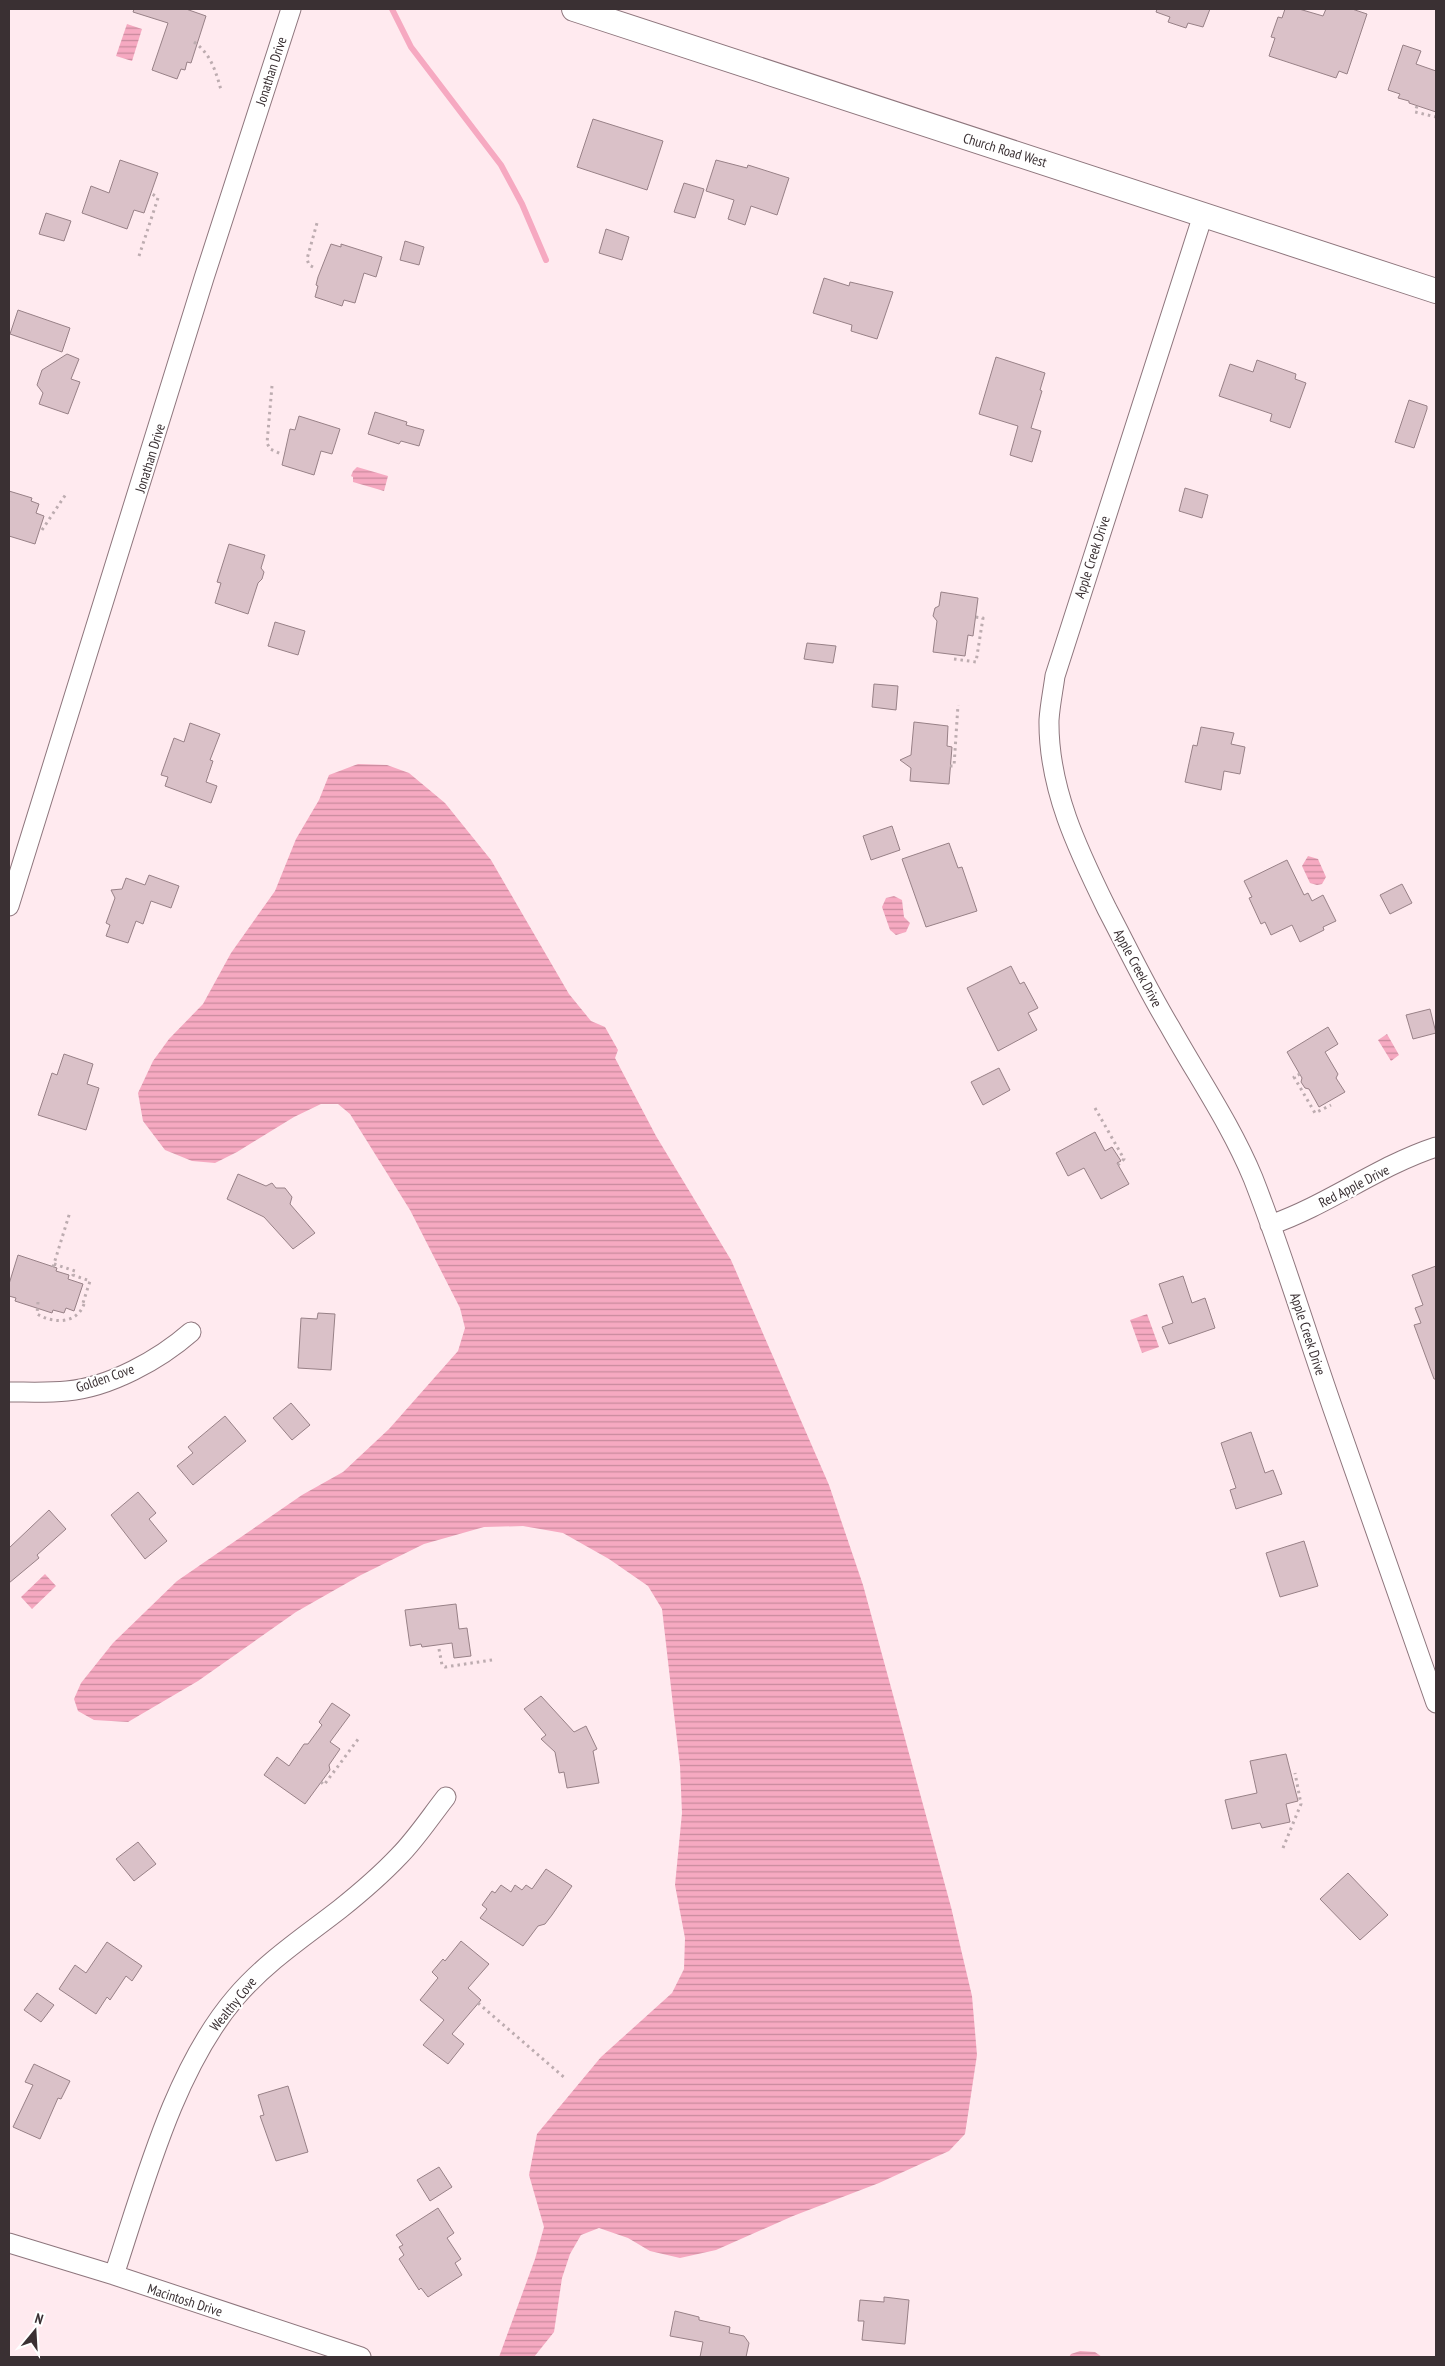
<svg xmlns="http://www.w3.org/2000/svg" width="1445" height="2366" viewBox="0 0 1445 2366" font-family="'PT Sans Narrow',sans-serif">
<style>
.water{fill:url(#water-rules)}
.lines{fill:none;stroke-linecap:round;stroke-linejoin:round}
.stream{stroke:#f6a9c1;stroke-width:6}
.building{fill:#dac1c8;stroke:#988187}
.minor-casing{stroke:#8e767d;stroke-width:21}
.tertiary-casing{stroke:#8e767d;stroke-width:26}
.path{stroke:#bdacb0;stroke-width:3;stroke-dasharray:2.5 4;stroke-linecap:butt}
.minor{stroke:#fff;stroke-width:19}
.tertiary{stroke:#fff;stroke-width:24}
.labels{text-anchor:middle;stroke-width:4;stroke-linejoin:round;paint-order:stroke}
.street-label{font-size:14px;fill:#3a3033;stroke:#fff}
</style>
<defs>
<pattern id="water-rules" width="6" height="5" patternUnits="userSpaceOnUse" patternTransform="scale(1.25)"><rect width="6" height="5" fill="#f6a9c1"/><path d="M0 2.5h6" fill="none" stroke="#c88a9d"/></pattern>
</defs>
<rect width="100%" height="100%" fill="#ffeaef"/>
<!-- water -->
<path class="water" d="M127,24L142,29L132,61L116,56Z
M357,467L388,476L384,491L353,482V477L351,476L353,471Z
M358,764L387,765L409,773L445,803L491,860L569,994L591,1021L605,1027L618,1050L615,1058L656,1136L731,1260L829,1485L863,1585L951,1907L972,1996L977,2055L965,2134L949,2151L879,2183L793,2216L716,2250L680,2258L650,2251L628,2238L599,2228L581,2235L570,2254L562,2278L554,2332L534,2357H499L535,2259L544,2227L529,2175L537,2134L601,2057L672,1993L684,1969L685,1938L675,1885L682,1813L680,1766L662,1609L648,1586L609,1559L563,1533L523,1526L484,1527L424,1544L361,1575L296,1612L198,1681L128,1722L94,1720L78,1711L74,1699L81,1683L113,1643L177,1581L302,1495L343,1472L389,1429L458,1351L465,1328L460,1308L410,1210L350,1114L338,1104H321L294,1117L237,1152L215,1163L192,1161L165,1150L143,1121L138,1093L153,1061L169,1039L203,1004L231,953L275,891L296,839L319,800L329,775Z
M1308,856L1318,859L1326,877L1322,884L1317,885L1310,883L1302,866Z
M894,896L902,900L904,917L910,923L906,932L896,935L890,930L882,907L886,898Z
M1387,1034L1399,1055L1391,1061L1378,1040Z
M1147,1314L1159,1347L1142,1353L1130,1320Z
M45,1574L56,1586L32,1609L21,1597Z
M1080,2351L1095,2352L1102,2357H1069L1071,2354Z"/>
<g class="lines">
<!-- stream -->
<path class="stream" d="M392,9L411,47L501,165L522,204L546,260"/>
</g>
<!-- building -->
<path class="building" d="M134,9H186L206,16L191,63L187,62L185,70L181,69L177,79L152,70L168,23L133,12Z
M1157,9H1210L1203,27L1188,23L1186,28L1168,22L1170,17L1156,12Z
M1285,9H1299L1323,16L1326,9H1352L1367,14L1347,74L1339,71L1336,78L1269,56L1275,38L1271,37L1278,17L1282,18Z
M1403,45L1421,51L1416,64L1436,71V112L1409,103V101L1398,98L1400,94L1388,90Z
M593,119L663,141L647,190L577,167Z
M120,160L158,173L144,213L134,210L127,229L82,213L91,186L109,193Z
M716,160L747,168L748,165L789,178L777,215L751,206L745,225L728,219L734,200L706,191Z
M684,183L704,189L695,218L674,212Z
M46,213L71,221L64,241L39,234Z
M606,229L629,237L622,260L599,253Z
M405,241L424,247L419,265L400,260Z
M331,244L341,247V244L382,257L376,277L364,273L355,303L344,300L342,306L315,297L318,286L316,285L318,277Z
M824,278L849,286L850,282L893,292L877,339L851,331L852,325L813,313Z
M18,310L70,328L62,352L10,334Z
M67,354L79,359L71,379L80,382L68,414L39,404L43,393L37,385L42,370Z
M996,357L1045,373L1040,390L1042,391L1031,428L1041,431L1032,462L1010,455L1018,426L979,414Z
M1257,360L1296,374L1295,379L1306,383L1290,428L1270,421L1272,414L1219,396L1230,364L1253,372Z
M1409,400L1427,406V409L1414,448L1395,442Z
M375,412L407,422L406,425L424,430L419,446L401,441L399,444L368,434Z
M299,416L340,429L332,454L321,451L314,475L282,465L290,429L295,430Z
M1185,488L1208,495L1202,518L1179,511Z
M9,491L32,498L31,501L39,504L36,513L44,516L35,544L9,536Z
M229,544L265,555L261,568L264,572L262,579L258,583L248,614L215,603L221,583L217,582Z
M941,592L978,598L973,636L968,635L965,656L933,652L937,621L933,616L935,608L939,606Z
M275,622L305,631L298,655L268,646Z
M807,643L836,646L833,663L804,659Z
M874,684L898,686L896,710L872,707Z
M914,722L948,726L947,746L952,747L949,784L910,781L911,768L900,760L911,755Z
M190,723L220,734L210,760L213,761L206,782L217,786L211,803L165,786L168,777L161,775L174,738L184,742Z
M1201,727L1234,733L1231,744L1245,747L1240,774L1224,771L1221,790L1185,782L1193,745L1197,746Z
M892,826L900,850L871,860L863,836Z
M949,843L958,868L962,867L977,911L926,927L902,859Z
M1287,860L1304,895L1308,893L1312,901L1323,895L1336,921L1323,927L1324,930L1300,942L1292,925L1271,935L1265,922L1261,924L1249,898L1252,897L1244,881Z
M149,875L179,886L171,908L151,901L143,924L136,921L128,943L106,936L110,925L106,923L115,898L111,890L122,889L126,878L145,885Z
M1402,884L1412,903L1390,914L1380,895Z
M1011,966L1020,984L1024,982L1038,1008L1028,1013L1037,1030L998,1051L967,988Z
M1430,1009L1436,1033L1413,1039L1406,1015Z
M1328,1027L1338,1044L1325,1052L1338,1074L1336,1078L1345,1092L1319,1107L1309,1089L1305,1088L1301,1082L1302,1078L1287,1052Z
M64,1054L93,1064L87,1084L99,1088L86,1130L38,1115L52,1073L57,1075Z
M999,1068L1010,1090L983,1105L971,1082Z
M1095,1132L1105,1151L1112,1147L1121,1161L1117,1163L1129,1184L1101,1199L1084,1168L1068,1176L1056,1153Z
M238,1174L266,1186L272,1183L276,1188H285L292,1197L290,1204L315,1233L293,1249L264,1217L227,1199Z
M18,1255L57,1268L56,1271L69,1275L68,1279L83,1284L74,1311L66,1308L64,1313L53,1310L52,1313L15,1301L16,1298L9,1296V1284Z
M1436,1266V1379H1434L1414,1325L1421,1323L1415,1308L1423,1305L1412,1275Z
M1183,1276L1192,1303L1205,1298L1215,1328L1169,1344L1162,1327L1173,1323L1159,1284Z
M318,1313L335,1314L331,1370L298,1368L301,1318L317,1319Z
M291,1403L310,1425L292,1440L273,1418Z
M225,1416L246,1441L193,1485L177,1466L193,1453L188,1447Z
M1251,1432L1265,1473L1273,1470L1282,1494L1236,1509L1230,1490L1236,1488L1221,1443Z
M138,1492L156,1513L149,1519L167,1541L145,1559L111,1515Z
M49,1510L66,1529L37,1555L39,1558L9,1583V1548Z
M1304,1541L1318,1586L1280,1597L1266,1553Z
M456,1604L459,1629L467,1628L471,1656L454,1658L452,1643L422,1647L421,1644L410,1646L405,1610Z
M541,1696L574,1732L586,1726L597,1749L593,1751L599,1783L567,1788L564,1772L559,1773L555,1752L541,1739L546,1735L524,1709Z
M332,1703L350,1715L330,1742L340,1749L329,1765L330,1770L305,1804L264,1775L277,1757L289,1766L304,1744H308L322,1725L319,1722Z
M1286,1754L1298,1801L1286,1804L1290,1822L1262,1828L1260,1823L1232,1829L1225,1800L1257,1793L1250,1761Z
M138,1842L156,1864L134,1881L116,1859Z
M546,1869L572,1886L552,1915L545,1924L538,1926L523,1946L480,1918L487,1909L482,1905L492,1891L495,1893L501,1885L511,1892L515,1885L522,1890L526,1885L532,1889Z
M1348,1873L1388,1915L1360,1940L1320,1899Z
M461,1941L489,1964L468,1988L481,2000L452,2034L464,2044L448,2064L423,2045L444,2020L420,2000L438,1978L432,1972L443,1959L445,1961Z
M107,1942L142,1966L132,1981L126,1976L110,2000L107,1997L96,2014L59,1989L75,1965L86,1973Z
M37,1993L54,2005L41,2022L24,2010Z
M34,2064L70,2081L61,2099L58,2098L40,2139L13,2127L33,2085L25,2082Z
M288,2086L308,2152L276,2161L260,2116L264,2115L258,2095Z
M439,2167L452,2187L430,2201L417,2180Z
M438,2208L454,2233L447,2238L461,2259L455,2263L462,2275L428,2297L421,2288L419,2290L399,2259L404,2255L399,2247L403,2245L396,2235Z
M884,2297L909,2300L905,2344L862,2340L864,2321H858L860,2300L884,2302Z
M675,2311L699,2317V2320L730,2327L729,2333L744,2336L749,2343L746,2357H700L703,2342L670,2336Z"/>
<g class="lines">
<defs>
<path id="minor" d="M1203,215L1055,676C1053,691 1050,705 1049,720C1048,788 1078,850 1107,909C1128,949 1147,989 1170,1027C1198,1077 1231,1125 1253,1178C1283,1254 1306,1332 1333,1409C1367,1507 1401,1605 1436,1703
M9,906L204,278L291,9
M1270,1225C1328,1205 1378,1166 1436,1147
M9,1392C28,1392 48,1393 67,1391C110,1387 159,1360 191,1332
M9,2243L114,2275L361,2357
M114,2275C144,2185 174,2069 236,1997C266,1962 304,1937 340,1909C360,1893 381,1875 399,1856C416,1839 431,1816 446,1797"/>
<path id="tertiary" d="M574,9L1436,291"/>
</defs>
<!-- minor casing -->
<use href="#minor" class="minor-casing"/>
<!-- tertiary casing -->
<use href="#tertiary" class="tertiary-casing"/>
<!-- path -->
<path class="path" d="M194,42C211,54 216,72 221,90
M1417,106L1415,112L1436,117
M139,256L158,198L151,193
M313,267L309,265L307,259L317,223
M272,386L267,443L270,449L281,454
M42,530L66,494
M954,659L976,662L983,618L975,617
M950,766H954L958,705
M1300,1074L1294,1077L1315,1113L1331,1105
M1095,1108L1124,1159L1118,1165
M54,1264L75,1271L73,1275L90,1281L83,1303
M53,1267L70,1212
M38,1302L37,1314C54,1324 77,1324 84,1304
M439,1649L442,1665L445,1667L492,1660
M321,1782L324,1785L359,1738
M1283,1848L1301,1804L1295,1773
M478,2003L566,2079"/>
<!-- minor -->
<use href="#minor" class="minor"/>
<!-- tertiary -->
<use href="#tertiary" class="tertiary"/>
</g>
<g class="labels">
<!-- street labels -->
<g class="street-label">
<text transform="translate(271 71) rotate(-72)" y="5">Jonathan Drive</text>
<text transform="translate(1005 150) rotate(17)" y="5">Church Road West</text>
<text transform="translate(150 458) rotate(-73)" y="5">Jonathan Drive</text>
<text transform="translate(1092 557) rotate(-72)" y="5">Apple Creek Drive</text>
<text transform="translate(1138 968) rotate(62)" y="5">Apple Creek Drive</text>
<text transform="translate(1354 1186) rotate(-27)" y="5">Red Apple Drive</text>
<text transform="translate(1308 1334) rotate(72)" y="5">Apple Creek Drive</text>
<text transform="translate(105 1378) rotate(-19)" y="5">Golden Cove</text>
<text transform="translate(233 2004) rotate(-51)" y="5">Wealthy Cove</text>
<text transform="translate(185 2300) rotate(18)" y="5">Macintosh Drive</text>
</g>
</g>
<!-- border -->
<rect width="1445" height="2366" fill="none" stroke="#3a3033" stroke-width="20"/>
<!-- north arrow -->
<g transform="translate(35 2331) rotate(18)" stroke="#ffffff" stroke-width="4" paint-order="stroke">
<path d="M0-4L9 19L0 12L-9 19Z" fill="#3a3033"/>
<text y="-8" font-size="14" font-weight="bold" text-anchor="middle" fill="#3a3033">N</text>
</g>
</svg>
